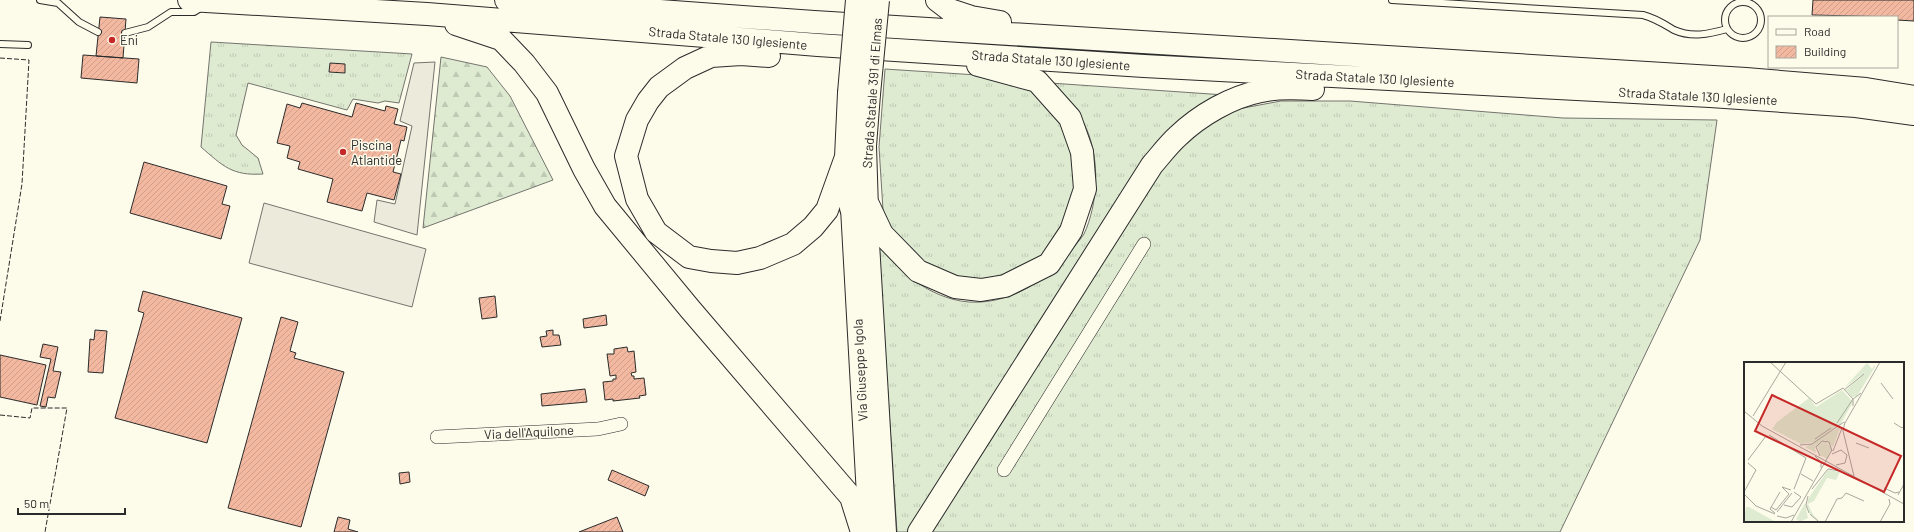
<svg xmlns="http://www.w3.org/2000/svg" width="1914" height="532" viewBox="0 0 1914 532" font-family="Barlow,sans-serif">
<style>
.grass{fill:url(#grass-tufts);stroke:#74746e}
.forest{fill:url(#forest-firs);stroke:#74746e}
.parking{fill:#eceadb;stroke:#74746e}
.building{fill:url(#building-hatch);stroke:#2b2b2b}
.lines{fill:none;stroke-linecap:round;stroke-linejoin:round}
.lane-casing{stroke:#2b2b2b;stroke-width:8}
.street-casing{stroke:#2b2b2b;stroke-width:14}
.primary-casing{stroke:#2b2b2b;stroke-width:22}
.highway-casing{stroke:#2b2b2b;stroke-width:24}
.lane{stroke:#fdfbea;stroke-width:6}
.street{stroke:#fdfbea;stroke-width:13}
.primary{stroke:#fdfbea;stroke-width:20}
.highway{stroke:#fdfbea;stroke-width:22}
.highway-bridge-casing{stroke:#2b2b2b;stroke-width:24;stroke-linecap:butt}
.highway-bridge{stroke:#fdfbea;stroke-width:22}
.fence{stroke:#2b2b2b;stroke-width:1;stroke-dasharray:5 2;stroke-linecap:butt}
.poi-dot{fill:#c62828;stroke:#fdfbea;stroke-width:1.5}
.labels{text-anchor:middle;stroke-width:3;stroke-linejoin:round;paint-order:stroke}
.street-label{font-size:13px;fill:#2b2b2b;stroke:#fdfbea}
.poi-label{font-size:13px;fill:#2b2b2b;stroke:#fdfbea;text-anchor:start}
.inset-road{fill:none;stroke:#a9a89e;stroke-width:1}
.view{fill:#c62828;fill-opacity:0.15;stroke:#c62828;stroke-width:2}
.inset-edge{fill:none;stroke:#2b2b2b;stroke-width:2}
</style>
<defs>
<pattern id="grass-tufts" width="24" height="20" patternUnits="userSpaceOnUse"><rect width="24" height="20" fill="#deebd1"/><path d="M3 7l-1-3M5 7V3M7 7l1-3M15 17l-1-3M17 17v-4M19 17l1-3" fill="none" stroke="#bfcab4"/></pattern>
<pattern id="forest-firs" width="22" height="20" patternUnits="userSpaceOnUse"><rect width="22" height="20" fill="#deebd1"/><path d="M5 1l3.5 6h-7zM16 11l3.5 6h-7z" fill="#bfcab4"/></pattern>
<pattern id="building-hatch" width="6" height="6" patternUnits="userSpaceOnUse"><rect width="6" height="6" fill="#f2b8a0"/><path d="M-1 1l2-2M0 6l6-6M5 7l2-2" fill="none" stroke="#d09e8a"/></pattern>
</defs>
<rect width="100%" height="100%" fill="#fdfbea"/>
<!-- grass -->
<path class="grass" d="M211,42L412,54L399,103L385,101L378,103L353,99L347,110L248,83L236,135L242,145L258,158L263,174C232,176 223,166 201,147Z
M885,69L992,76L1022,85L1040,96L1058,113L1076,154L1074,205L1049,251L1027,269L978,284L922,267L890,230L883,210L879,147Z
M1050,83L1225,95L1210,101L910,532H897L878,244C898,269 920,290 952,299C997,312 1047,284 1073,248C1076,244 1081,239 1084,234C1098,204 1100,161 1087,130C1079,111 1064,98 1050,83Z
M1281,101H1350L1563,118L1717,120L1700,240L1560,532H928L1165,163L1209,123L1238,109Z"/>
<!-- forest -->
<path class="forest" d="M441,57L487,67L510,96L553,180L423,228Z"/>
<!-- parking -->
<path class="parking" d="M435,62L417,235L374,222L377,200L395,204L412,126L400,121L414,63Z
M264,203L426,249L412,307L249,263Z"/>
<!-- building -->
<path class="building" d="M1813,0H1914V21L1897,20V17L1812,15Z
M100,17L126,19L123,58L96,56Z
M83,55L139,59L137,83L81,78Z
M330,63L345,64V73L329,72Z
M302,103L352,117L356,103L385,111L386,106L398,109L394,124L407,127L404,141L401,140L393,172L401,174L394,200L367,193L362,211L327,202L333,179L298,169L300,162L287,158L290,146L277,143L287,104L300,108Z
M144,162L227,186L222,204L230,206L221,239L130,213Z
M143,291L242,318L207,443L115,418L144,313L138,311Z
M495,296L497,317L482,319L479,298Z
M606,315L607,325L584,328L583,319Z
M281,317L298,322L290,351L296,353L294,358L344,372L301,527L228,508Z
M95,330L107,331L103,373L88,372L90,339L94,340Z
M553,330V335H559L561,345L542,347L540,337L547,336L546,331Z
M43,344L58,347L53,371L61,372L55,398L48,397L46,407L40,406L51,359L40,357Z
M627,347L628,352L634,351L636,372L631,373L632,376H634V379L644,378L646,395L639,396L640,398L613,401V399L605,400L603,382L613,381V379H616V375L610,376L607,354H614V349Z
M0,355L46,365L37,405L0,397Z
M585,389L587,402L542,406L541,394Z
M612,470L649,486L645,496L608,480Z
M409,472L410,482L400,484L399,473Z
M338,517L350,520L348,529L358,532H334Z
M617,517L623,532H579Z"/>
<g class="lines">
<defs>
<path id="lane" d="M40,0L58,3L79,22L98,32
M1392,0L1643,15C1655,18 1664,24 1674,30C1692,38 1709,34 1727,29
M1725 20a18 18 0 1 1 36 0a18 18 0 1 1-36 0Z
M125,33L148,27L171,12H194L202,7
M0,44L28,45"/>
<path id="street" d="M437,437L598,429L621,424
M1004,470L1144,244"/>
<path id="primary" d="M851,208L869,532
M867,209L886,532"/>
<path id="highway" d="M189,0L427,14L818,45L1144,66L1710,96L1856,106L1914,114
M506,0L814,22L1746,79L1866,89L1914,97
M937,0L950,10L971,17L1000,22
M456,24L501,39L524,63L547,93L584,169L605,206L690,309L851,497L862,532
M769,56L741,54L711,56L685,68L659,87L648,101L637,120L626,156L637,199L656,232L689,257L711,261L737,263L760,258L793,244L813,227L827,210L846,157
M849,93L846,157L851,208
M866,200L882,234L918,271L955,287L981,290L1005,286L1049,264L1071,231L1085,189L1082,152L1070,118L1037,81L978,65
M867,209L865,146L869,94
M919,532L1152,165C1160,156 1168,145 1178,136C1200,115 1231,97 1261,91C1277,87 1296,88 1313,89"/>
</defs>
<!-- lane casing -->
<use href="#lane" class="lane-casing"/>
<!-- street casing -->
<use href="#street" class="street-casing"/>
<!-- primary casing -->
<use href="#primary" class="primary-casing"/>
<!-- highway casing -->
<use href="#highway" class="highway-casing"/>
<!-- lane -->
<use href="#lane" class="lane"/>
<!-- street -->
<use href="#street" class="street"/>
<!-- primary -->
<use href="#primary" class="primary"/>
<!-- highway -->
<use href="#highway" class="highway"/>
<defs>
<path id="highway-bridge" d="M849,93L857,0
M869,94L878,0"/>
</defs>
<!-- highway-bridge casing -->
<use href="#highway-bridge" class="highway-bridge-casing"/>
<!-- highway-bridge -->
<use href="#highway-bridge" class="highway-bridge"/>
<!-- fence -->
<path class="fence" d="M0,58L29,60L22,184L0,321
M0,415L30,418L32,408H67L45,532"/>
</g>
<!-- markers -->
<g class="poi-dot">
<circle cx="112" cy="40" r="4"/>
<circle cx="343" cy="152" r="4"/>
</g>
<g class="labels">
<!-- street labels -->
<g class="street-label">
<text transform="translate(728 38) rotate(5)" y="5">Strada Statale 130 Iglesiente</text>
<text transform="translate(1051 60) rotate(4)" y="5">Strada Statale 130 Iglesiente</text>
<text transform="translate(1375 78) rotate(3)" y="5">Strada Statale 130 Iglesiente</text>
<text transform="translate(872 93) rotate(-86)" y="5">Strada Statale 391 di Elmas</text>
<text transform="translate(1698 96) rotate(3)" y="5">Strada Statale 130 Iglesiente</text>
<text transform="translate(860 370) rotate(-93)" y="5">Via Giuseppe Igola</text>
<text transform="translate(529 432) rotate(-3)" y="5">Via dell'Aquilone</text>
</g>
<!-- poi labels -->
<g class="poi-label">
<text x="120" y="45">Eni</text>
<text x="351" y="150">Piscina<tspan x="351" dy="15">Atlantide</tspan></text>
</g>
</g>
<!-- overview -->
<g transform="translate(1744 362)">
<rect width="160" height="160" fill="#fdfbea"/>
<path d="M123,1L128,7L131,3V5L113,34L108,35L102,28L120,11L100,26ZM98,28L109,40L96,63L70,80L57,82L28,67L33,60L65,36L72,45ZM97,64L89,85L81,78L71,86L72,91L61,85ZM81,79L88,86L83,97L76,93L73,83ZM84,108L96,110L92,118L83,116L70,139L64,142L69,153L77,160L67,154L63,145L64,137ZM61,141L64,156L56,160L52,157ZM2,145H5L32,160H0Z" fill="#deebd1"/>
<path class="inset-road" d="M26,0L72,42L99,26L109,37L93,61M137,21L149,37M100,28L120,12M109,44V37L117,31M0,49L18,64L160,142M9,54L42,0M101,60L99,69L110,114M101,61L136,0M150,61L158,66L160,64M25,73L62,96L50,127M71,77L87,66M112,81L125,86M56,83L68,82L100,60M89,89L98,66M88,92L97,88L103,93L101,101L92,103M71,94L77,100V106M76,94L72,85L78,79L85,80L88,89M4,98L22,74M57,112L69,119M140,126L151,131L155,130M68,127L84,107L95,109M0,130L12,108L4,101M0,132L12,144L31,152M154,133L160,122M64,134L62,143L65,151M93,137L98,136L102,131L120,139M40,143L48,145L57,135L50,130M27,145L32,148L45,132L38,125L47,128M33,150L48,131M31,151L26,147L36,130M66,152L75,160M33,154L42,156L50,153M47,160L88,88M81,160L93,137M136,160L146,142L145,137"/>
<path class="view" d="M28,33L157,94L140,130L11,69Z"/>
<rect width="160" height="160" class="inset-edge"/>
</g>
<!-- legend -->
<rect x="1768" y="16" width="130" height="52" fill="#fdfbea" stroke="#a9a89e"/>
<rect x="1776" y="29" width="20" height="6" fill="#fdfbea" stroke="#a9a89e"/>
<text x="1804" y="36" font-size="12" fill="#2b2b2b">Road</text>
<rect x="1776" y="46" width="20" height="12" fill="url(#building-hatch)" stroke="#a9a89e"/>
<text x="1804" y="56" font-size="12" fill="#2b2b2b">Building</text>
<!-- scale -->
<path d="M18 508v6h107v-6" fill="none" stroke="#2b2b2b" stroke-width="2"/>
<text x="24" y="508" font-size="12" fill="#2b2b2b" stroke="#fdfbea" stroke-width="3" paint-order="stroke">50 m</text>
</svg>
